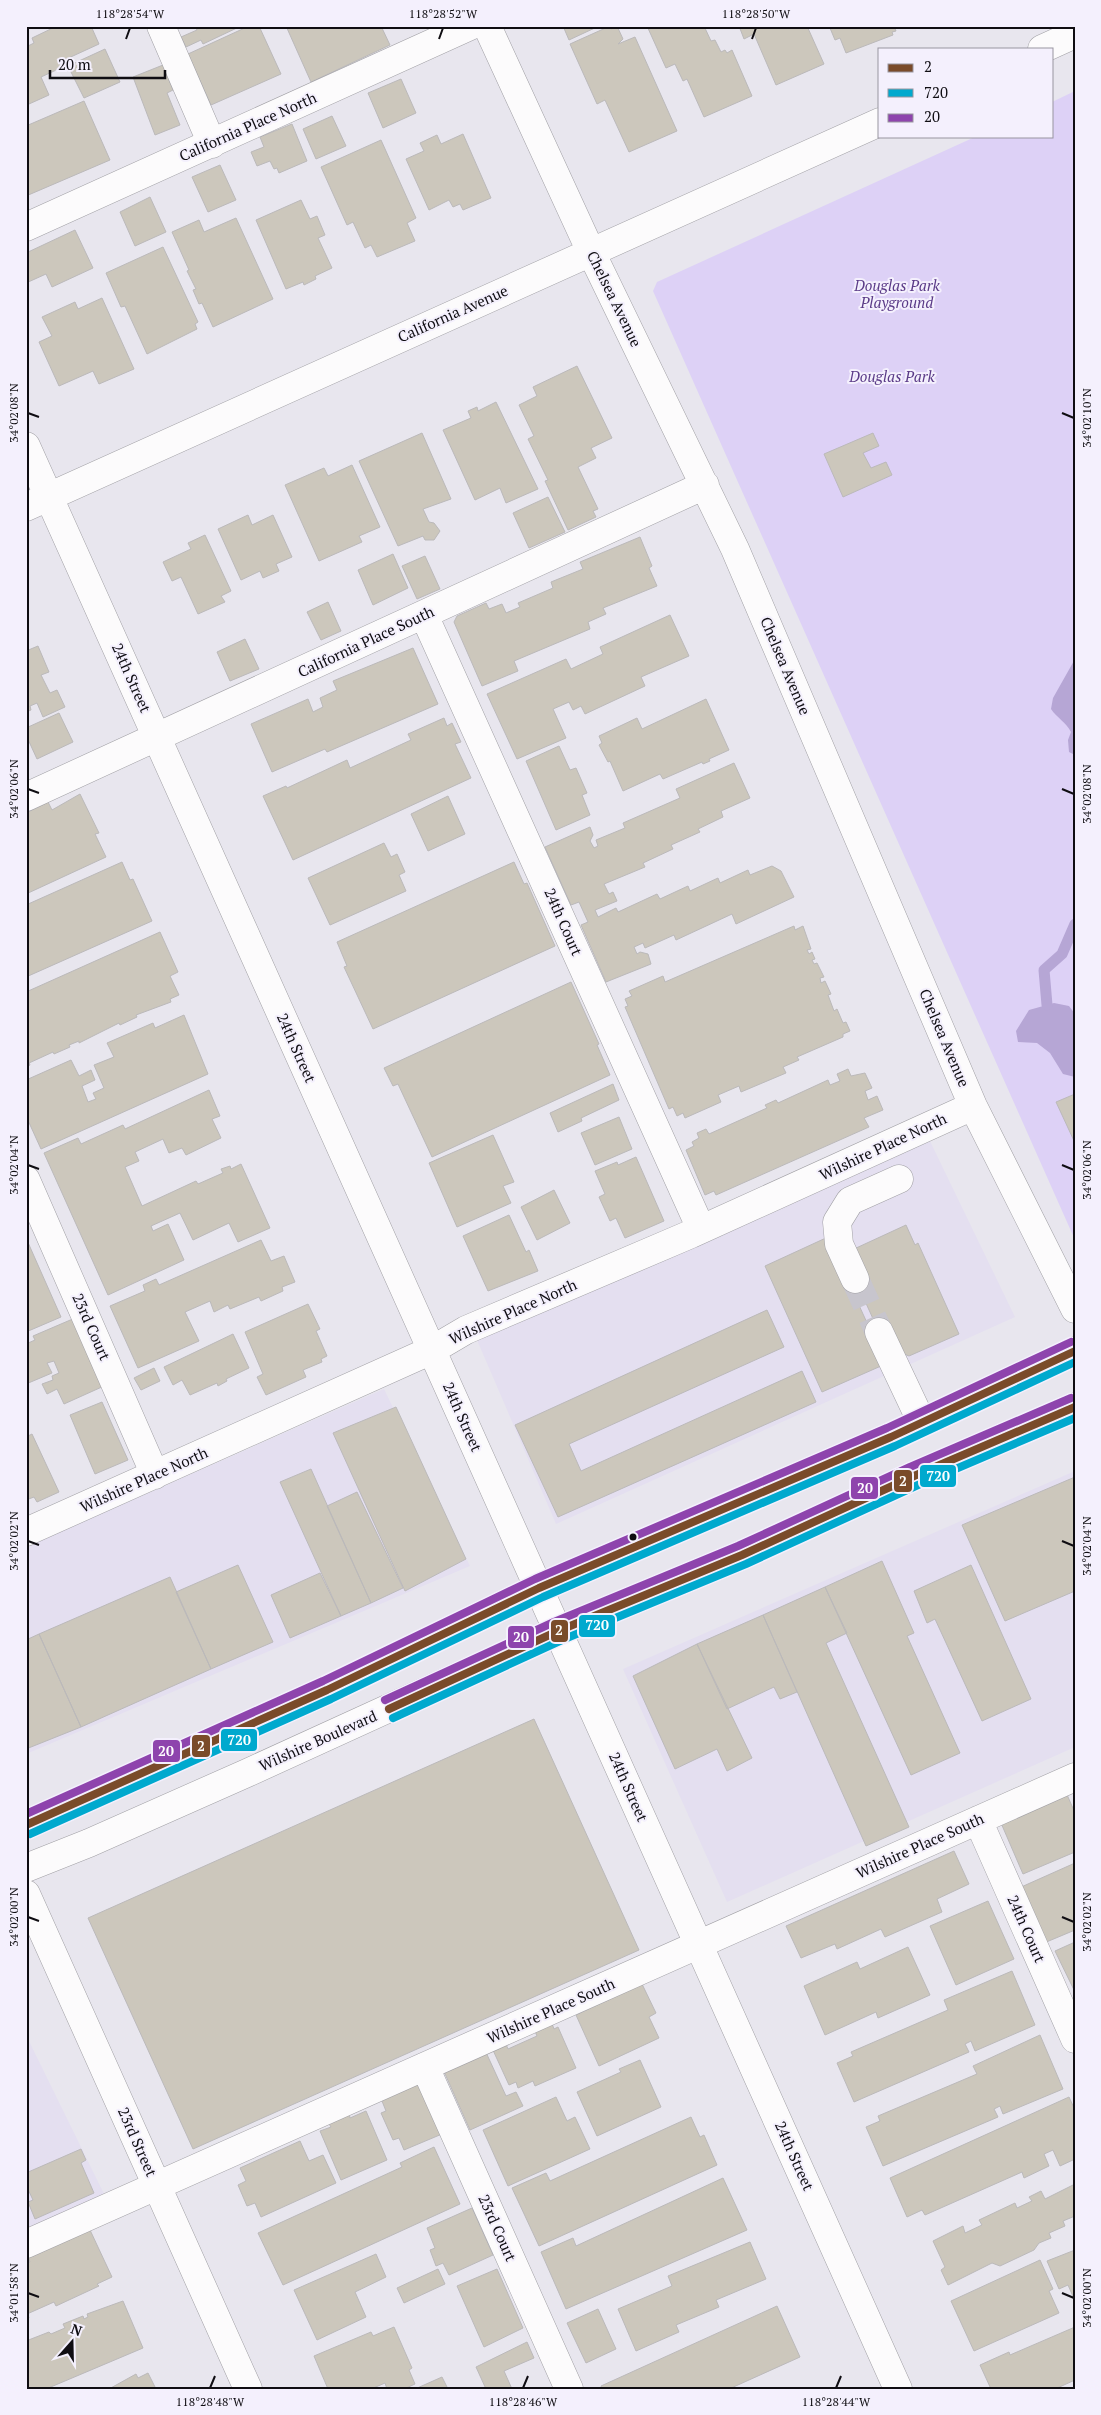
<svg xmlns="http://www.w3.org/2000/svg" width="1101" height="2415" viewBox="0 0 1101 2415" font-family="'PT Serif',serif">
<style>
.built{fill:#e4dff0}
.green{fill:#ddd1f6}
.water{fill:#b6a6d5}
.lines{fill:none;stroke-linecap:round;stroke-linejoin:round}
.stream{stroke:#b6a6d5;stroke-width:11}
.building{fill:#ccc7bc;stroke:#bbb9ba}
.minor-tunnel{stroke:#c7c5cd;stroke-width:28;stroke-dasharray:28 14;stroke-linecap:butt}
.minor-casing{stroke:#a1a0a5;stroke-width:29}
.major-casing{stroke:#a1a0a5;stroke-width:29}
.minor{stroke:#fcfbfc;stroke-width:28}
.major{stroke:#fcfbfc;stroke-width:28}
.bus-1-casing{stroke:#f4f0fd;stroke-width:11}
.bus-2-casing{stroke:#f4f0fd;stroke-width:11}
.bus-3-casing{stroke:#f4f0fd;stroke-width:11}
.bus-1{stroke:#7a4b2a;stroke-width:8}
.bus-2{stroke:#00a9ce;stroke-width:8}
.bus-3{stroke:#8e44ad;stroke-width:8}
.ticks{fill:none;stroke:#0f0d12;stroke-width:2}
.bus-dot{fill:#0f0d12;stroke:#f4f0fd;stroke-width:2}
.labels{text-anchor:middle;stroke-width:4;stroke-linejoin:round;paint-order:stroke}
.street-label{font-size:15px;fill:#0f0d12;stroke:#f4f0fd}
.park-label{font-size:15px;font-style:italic;fill:#5b3b88;stroke:#f4f0fd}
.line-badge{stroke:#f4f0fd;stroke-width:2}
.badge-label{font-size:14px;text-anchor:middle;font-weight:bold;fill:#fff}
.neatline{fill:none;stroke:#0f0d12;stroke-width:2}
.ticks-label{font-size:12px;text-anchor:middle;fill:#0f0d12}
</style>
<rect width="100%" height="100%" fill="#e8e6ee"/>
<!-- built -->
<path class="built" d="M928,1137L1015,1317L556,1524L477,1340Z
M384,1389L470,1566L26,1754V1547Z
M1075,1471V1747L727,1902L623,1669Z
M26,2035L106,2198L26,2231Z"/>
<!-- green -->
<path class="green" d="M1075,91V1240L653,291L657,282L977,136H1052V102Z"/>
<!-- water -->
<path class="water" d="M1075,659V755L1069,752L1068,740L1071,732C1066,722 1057,718 1051,709L1053,698Z
M1054,1003L1069,1006L1075,1014V1077L1063,1074L1050,1053L1037,1043L1018,1042L1016,1031L1029,1010Z"/>
<g class="lines">
<!-- stream -->
<path class="stream" d="M1047,1005L1044,970L1062,954L1075,924"/>
</g>
<!-- building -->
<path class="building" d="M57,26H91L99,44L62,61L65,66L41,77L49,95L29,104L26,99V47L34,43L32,38Z
M195,26H241L203,44L201,40L186,47L181,37L197,30Z
M249,26H259L281,74L211,105L188,54Z
M286,26H381L390,45L311,82Z
M563,26H599L569,40Z
M610,26L611,29L617,26L623,39L618,44L635,37L677,131L629,152L605,100L597,104L570,44Z
M647,26H704L711,41L715,40L721,52L725,50L727,53L732,50L752,96L704,117L687,79L683,81L675,64L666,68Z
M739,26H807L824,64L776,85L754,34L744,39Z
M894,26L896,31L892,32L893,35L846,53L840,38L835,40L830,28L834,26Z
M105,49L120,82L84,98L68,66Z
M163,65L173,90L167,93L180,125L155,135L133,77Z
M401,79L416,113L383,128L368,93Z
M84,101L110,160L26,196V126Z
M332,116L346,146L316,159L303,129Z
M292,124L307,161L279,173L277,168L274,169L270,161L257,166L251,152L264,147L260,137Z
M463,134L491,198L463,210L460,204L453,207L449,200L429,210L406,159L424,151L420,143L437,135L441,144Z
M381,140L416,218L407,223L415,241L377,257L371,245L365,248L353,222L347,225L321,167Z
M220,165L236,200L208,212L192,177Z
M150,197L166,232L135,246L120,212Z
M301,200L310,219L317,216L325,235L318,238L332,268L315,276L316,279L304,285L303,282L286,289L256,220Z
M236,218L273,299L213,327L202,303L199,304L193,290L196,289L187,271L189,270L172,232L199,220L204,232Z
M75,230L93,268L52,287L46,274L26,283V253Z
M163,247L198,322L195,324L197,329L147,354L125,306L121,307L106,273Z
M102,298L134,369L99,384L93,371L59,386L39,342L52,336L42,317L75,302L78,309Z
M577,366L612,438L591,448L596,458L578,467L598,509L593,511L596,517L568,530L545,481L548,480L528,439L534,436L519,405L537,396L533,387Z
M496,402L538,489L506,503L500,488L475,500L443,430L471,418L468,411L477,407L478,411Z
M422,433L451,499L423,509L429,522L434,523L440,531L434,540H425L423,536L398,546L359,461Z
M873,433L879,446L863,453L871,468L886,462L892,475L843,497L824,454Z
M352,465L380,527L359,536L362,542L319,561L285,485L324,468L328,476Z
M548,497L565,532L529,548L513,513Z
M248,515L252,525L273,515L292,557L276,564L279,571L263,578L260,571L241,580L218,529Z
M205,535L231,591L221,596L225,602L198,614L181,577L172,581L163,562L191,549L188,543Z
M640,537L652,566L649,568L657,586L603,608L606,614L588,622L590,629L514,661L518,671L482,686L454,622L457,616L486,603L489,609L502,604L506,613L520,607L518,603L553,588L551,582L583,569L580,562Z
M393,554L408,588L373,605L358,570Z
M425,556L440,589L417,599L402,566Z
M328,602L341,631L321,640L307,612Z
M670,615L689,656L641,677L645,686L585,714L581,706L573,710L569,702L553,709L566,738L517,759L487,694L566,659L571,669L603,654L600,647Z
M245,639L259,669L230,681L217,652Z
M38,646L49,672L41,675L50,693L57,690L65,707L43,717L37,703L30,706L31,710L26,712V651Z
M413,648L438,704L327,752L325,749L272,772L251,724L308,699L313,712L323,707L320,698L337,690L333,681Z
M706,699L729,750L709,759L710,761L703,764L702,762L663,779L660,774L623,791L610,761L608,762L599,745L602,743L599,736L637,718L642,729Z
M59,713L73,742L37,759L26,735V728Z
M444,718L447,726L452,723L461,742L455,744L471,778L293,860L263,796L286,786L287,788L347,760L350,768L411,740L408,734Z
M559,746L570,770L576,768L587,793L582,795L590,815L556,830L526,761Z
M734,763L750,798L721,811L723,817L698,829L700,832L671,845L673,849L643,863L645,867L604,884L609,894L613,892L617,901L595,910L598,917L616,908L618,912L657,894L660,899L688,886L690,891L718,878L720,883L748,870L750,875L772,866L781,871L794,897L736,924L732,914L676,940L674,935L645,948L643,943L634,947L637,954L640,952L648,954L651,964L606,982L581,925L588,922L579,902L571,905L545,847L590,827L593,835L590,841L594,848L598,846L596,840L625,828L623,823L680,798L676,789Z
M80,794L99,833L95,834L106,857L26,894V813L48,802L52,810Z
M448,796L465,834L428,851L411,814Z
M384,843L391,857L397,854L405,872L399,875L406,891L330,925L308,878Z
M122,862L130,880L133,879L152,921L26,977V905Z
M514,862L524,884L527,883L555,946L373,1029L344,967L347,966L337,942Z
M794,926L795,930L803,926L811,949L807,950L809,954L812,952L815,959L812,960L814,964L817,963L824,977L820,978L821,983L825,981L831,994L828,995L834,1011L837,1009L843,1023L846,1022L850,1031L843,1034V1037L797,1057L799,1060L783,1067L786,1073L741,1092L739,1086L718,1095L721,1102L685,1118L683,1113L677,1116L673,1107L669,1109L625,1007L628,1006L625,999L632,996L629,991L663,976L665,982Z
M160,932L178,972L170,976L179,995L170,999L171,1002L136,1015L137,1017L120,1025L119,1023L79,1043V1041L69,1045L70,1047L54,1054L53,1052L29,1063L30,1065L26,1067V992Z
M571,982L599,1044L597,1045L610,1075L432,1157L398,1084L393,1086L384,1068Z
M184,1015L208,1074L41,1149L26,1116V1080L71,1060L79,1076L91,1070L95,1080L82,1086L88,1102L96,1099L93,1093L104,1088L94,1065L114,1057L107,1043L153,1023L155,1028Z
M848,1069L851,1076L865,1073L872,1088L865,1091L868,1100L877,1096L883,1110L864,1118L869,1127L716,1195L714,1191L705,1195L686,1150L694,1146L692,1142L699,1138L697,1133L706,1129L709,1134L767,1108L765,1105L776,1100L778,1103L828,1080L830,1085L840,1081L837,1074Z
M613,1084L619,1100L581,1118L582,1121L558,1132L550,1113Z
M209,1090L220,1116L212,1119L221,1138L186,1155L182,1148L169,1153L163,1139L135,1152L139,1161L125,1167L142,1206L196,1181L198,1184L223,1173L221,1169L230,1166L231,1169L241,1164L270,1228L238,1242L229,1223L193,1240L180,1213L151,1226L153,1231L168,1224L184,1260L108,1295L44,1153L78,1138L81,1144L123,1125L125,1129Z
M1075,1094V1143L1056,1102Z
M619,1117L632,1149L595,1165L581,1133Z
M493,1135L514,1182L503,1186L511,1203L457,1227L429,1163Z
M636,1157L664,1221L625,1238L616,1218L610,1221L599,1197L605,1194L595,1171L617,1162L618,1165Z
M554,1190L570,1223L537,1240L521,1207Z
M509,1215L526,1252L529,1250L538,1271L488,1291L463,1236Z
M906,1225L915,1245L918,1243L959,1334L909,1356L892,1349L879,1332L855,1279L854,1249Z
M828,1237L883,1358L881,1366L822,1392L765,1266Z
M26,1238L61,1317L26,1332Z
M261,1240L271,1261L284,1256L295,1282L282,1287L283,1291L261,1301L259,1297L230,1309L228,1305L214,1312L210,1301L185,1312L199,1341L138,1368L110,1306L145,1291L143,1285L156,1279L159,1285Z
M308,1304L320,1329L316,1331L327,1356L321,1359L322,1362L303,1370L306,1377L266,1395L257,1377L263,1374L245,1332Z
M767,1310L784,1347L569,1444L581,1471L802,1371L816,1402L558,1517L515,1425Z
M75,1318L104,1386L64,1404L57,1389L47,1394L42,1384L53,1380L52,1376L59,1373L54,1361L47,1363L52,1373L26,1384V1344L35,1340L33,1336Z
M233,1334L249,1368L226,1379L227,1381L218,1386L217,1383L190,1395L182,1380L173,1385L164,1367Z
M154,1368L160,1381L141,1390L134,1378Z
M102,1402L128,1460L95,1474L70,1415Z
M396,1407L466,1559L405,1591L333,1433Z
M32,1434L59,1492L37,1502L34,1497L26,1500V1437Z
M311,1469L371,1603L341,1616L280,1482Z
M1075,1477V1591L1005,1621L962,1525Z
M357,1492L403,1588L371,1603L327,1506Z
M882,1561L914,1633L907,1636L960,1753L911,1775L825,1587Z
M238,1565L273,1642L211,1669L176,1592Z
M971,1565L1031,1699L982,1721L935,1619L927,1623L914,1591Z
M320,1573L341,1616L290,1638L271,1595Z
M170,1577L211,1669L81,1727L39,1634Z
M825,1587L847,1633L826,1643L909,1827L866,1846L763,1615Z
M763,1615L797,1692L780,1699L774,1687L727,1709L697,1644Z
M39,1634L81,1727L26,1749V1640Z
M697,1644L752,1758L727,1771L717,1749L675,1769L633,1676Z
M534,1719L639,1950L193,2149L88,1918Z
M1065,1790L1075,1813V1852L1023,1874L1001,1823Z
M954,1851L969,1884L937,1899L942,1912L885,1937L881,1929L837,1949L835,1944L801,1958L786,1926Z
M1075,1863V1930L1044,1943L1019,1888Z
M988,1901L1014,1959L956,1985L930,1926Z
M1075,1942V1992L1055,1951Z
M908,1947L930,1995L878,2018L876,2012L825,2035L804,1986L857,1962L860,1969Z
M1012,1971L1035,2025L975,2051L971,2041L965,2044L969,2052L854,2102L837,2063L853,2056L851,2052L948,2010L944,2000Z
M642,1984L656,2013L649,2017L659,2038L599,2066L576,2015Z
M551,2021L554,2029L558,2027L576,2068L535,2086L533,2081L518,2088L516,2082L509,2085L492,2048L505,2042L508,2049L537,2036L534,2029Z
M1040,2035L1063,2089L1003,2114L1000,2106L994,2109L998,2117L883,2166L866,2127L880,2121L878,2116L977,2074L973,2066Z
M484,2048L506,2096L516,2092L523,2106L470,2130L442,2067Z
M640,2060L661,2107L597,2136L577,2092L621,2072L619,2069Z
M418,2079L442,2134L404,2150L399,2138L393,2140L381,2113L386,2111L380,2096Z
M556,2097L567,2121L575,2117L590,2149L508,2186L483,2130Z
M1069,2097L1075,2110V2159L1060,2166L1053,2150L1044,2154L1049,2166L1024,2178L1022,2172L925,2215L922,2210L907,2217L890,2178Z
M366,2111L387,2160L341,2180L320,2131L331,2127L328,2122L349,2113L350,2118Z
M691,2117L700,2137L704,2135L717,2165L539,2246L512,2188L546,2173L550,2181Z
M300,2141L309,2161L323,2155L336,2183L261,2217L255,2203L247,2206L238,2185L246,2181L240,2168Z
M434,2147L460,2204L283,2285L258,2233L402,2167L400,2163Z
M81,2149L86,2160L81,2163L94,2193L35,2219L28,2202L33,2200L26,2185V2173Z
M723,2178L747,2230L566,2309L541,2252L573,2238L576,2246Z
M1075,2184V2216L1063,2221L1065,2226L1049,2233L1051,2238L1039,2243L1034,2250L1000,2266L992,2263L948,2285L941,2270L945,2267L933,2241L963,2226L965,2233L982,2225L979,2220L1015,2203L1017,2208L1032,2201L1029,2197L1041,2191L1045,2199Z
M472,2208L493,2255L449,2275L443,2263L436,2266L430,2250L435,2248L427,2228Z
M90,2230L112,2277L97,2284L99,2286L56,2306L54,2302L27,2314L29,2318L26,2319V2264L30,2262L28,2258Z
M750,2242L766,2279L716,2300L719,2307L676,2325L679,2332L636,2351L618,2309L672,2286L668,2276Z
M1075,2250V2301L1068,2285L1059,2289L1047,2261Z
M376,2254L386,2277L355,2292L366,2317L317,2340L294,2290Z
M1040,2260L1053,2289L1049,2291L1059,2313L974,2351L951,2301Z
M438,2269L445,2284L404,2303L397,2288Z
M497,2269L523,2328L484,2347L457,2286Z
M123,2301L143,2348L46,2389H26V2341L49,2332L51,2334L65,2328L63,2324L83,2316L84,2319L88,2317L87,2314Z
M777,2306L800,2357L729,2389H602L601,2386Z
M598,2309L616,2349L586,2363L567,2323Z
M394,2327L412,2368L409,2370L415,2384L404,2389H387L385,2383L371,2389H328L314,2356L371,2332L373,2336Z
M1075,2327V2380L1055,2389H991L980,2365L1009,2352L1010,2355Z
M527,2342L534,2358L504,2371L512,2389H486L476,2367Z
M148,2373L156,2389H109L136,2374L138,2378Z
M442,2377L448,2389H415Z"/>
<g class="lines">
<!-- minor-tunnel -->
<path class="minor-tunnel" d="M855,1279L879,1332"/>
<defs>
<path id="minor" d="M161,26L212,144
M487,26L591,252L735,549L973,1106L1075,1309
M1042,49L1075,34
M26,227L470,26
M26,446L898,2389
M26,507L880,122
M424,615L701,1229
M26,797L705,485
M26,1180L155,1475
M855,1279L839,1244L837,1222L850,1201L899,1179
M879,1332L922,1423
M26,1532L432,1350L466,1330L691,1234L973,1106
M978,1820L1075,2039
M26,1894L248,2389
M425,2067L569,2389
M26,2244L1075,1777"/>
<path id="major" d="M26,1825L327,1690L539,1588L891,1437L1075,1351
M26,1868L89,1843L247,1773L558,1631L742,1555L914,1476L1075,1407"/>
</defs>
<!-- minor casing -->
<use href="#minor" class="minor-casing"/>
<!-- major casing -->
<use href="#major" class="major-casing"/>
<!-- minor -->
<use href="#minor" class="minor"/>
<!-- major -->
<use href="#major" class="major"/>
<defs>
<path id="bus-1" d="M389,1709L558,1631L742,1555L914,1476L1075,1407
M26,1825L327,1690L539,1588L891,1437L1075,1351"/>
<path id="bus-2" d="M393,1718L562,1640L746,1564L918,1485L1075,1418
M30,1834L331,1699L543,1597L895,1446L1075,1362"/>
<path id="bus-3" d="M385,1700L554,1622L738,1546L910,1467L1071,1398
M26,1814L323,1681L535,1579L887,1428L1071,1342"/>
</defs>
<!-- bus-1 casing -->
<use href="#bus-1" class="bus-1-casing"/>
<!-- bus-2 casing -->
<use href="#bus-2" class="bus-2-casing"/>
<!-- bus-3 casing -->
<use href="#bus-3" class="bus-3-casing"/>
<!-- bus-1 -->
<use href="#bus-1" class="bus-1"/>
<!-- bus-2 -->
<use href="#bus-2" class="bus-2"/>
<!-- bus-3 -->
<use href="#bus-3" class="bus-3"/>
</g>
<!-- ticks -->
<path class="ticks" d="M126,39L130,28M439,39L443,28M752,39L756,28M28,413L39,417M1062,413L1074,418M28,789L39,793M1062,789L1074,794M28,1165L39,1169M1062,1165L1074,1170M28,1541L39,1545M1062,1541L1074,1546M28,1917L39,1921M1062,1917L1074,1922M28,2293L39,2297M1062,2293L1074,2298M210,2388L215,2376M523,2388L528,2376M836,2388L841,2376"/>
<!-- markers -->
<circle class="bus-dot" cx="633" cy="1537" r="4.5"/>
<g class="labels">
<!-- street labels -->
<g class="street-label">
<text transform="translate(248 127) rotate(-24)" y="5">California Place North</text>
<text transform="translate(614 299) rotate(64)" y="5">Chelsea Avenue</text>
<text transform="translate(453 314) rotate(-24)" y="5">California Avenue</text>
<text transform="translate(366 642) rotate(-25)" y="5">California Place South</text>
<text transform="translate(785 666) rotate(67)" y="5">Chelsea Avenue</text>
<text transform="translate(131 678) rotate(66)" y="5">24th Street</text>
<text transform="translate(563 922) rotate(66)" y="5">24th Court</text>
<text transform="translate(944 1038) rotate(67)" y="5">Chelsea Avenue</text>
<text transform="translate(296 1048) rotate(66)" y="5">24th Street</text>
<text transform="translate(883 1147) rotate(-25)" y="5">Wilshire Place North</text>
<text transform="translate(513 1312) rotate(-24)" y="5">Wilshire Place North</text>
<text transform="translate(91 1327) rotate(66)" y="5">23rd Court</text>
<text transform="translate(462 1417) rotate(66)" y="5">24th Street</text>
<text transform="translate(144 1480) rotate(-24)" y="5">Wilshire Place North</text>
<text transform="translate(318 1741) rotate(-24)" y="5">Wilshire Boulevard</text>
<text transform="translate(628 1787) rotate(66)" y="5">24th Street</text>
<text transform="translate(920 1846) rotate(-24)" y="5">Wilshire Place South</text>
<text transform="translate(1026 1929) rotate(66)" y="5">24th Court</text>
<text transform="translate(551 2011) rotate(-24)" y="5">Wilshire Place South</text>
<text transform="translate(137 2142) rotate(66)" y="5">23rd Street</text>
<text transform="translate(794 2156) rotate(66)" y="5">24th Street</text>
<text transform="translate(497 2228) rotate(66)" y="5">23rd Court</text>
</g>
<!-- park labels -->
<g class="park-label">
<text x="897" y="291">Douglas Park<tspan x="897" dy="17">Playground</tspan></text>
<text x="892" y="382">Douglas Park</text>
</g>
</g>
<g class="line-badge">
<rect x="919" y="1464" width="38" height="24" rx="5" fill="#00a9ce"/>
<rect x="893" y="1469" width="20" height="24" rx="5" fill="#7a4b2a"/>
<rect x="850" y="1476" width="29" height="24" rx="5" fill="#8e44ad"/>
<rect x="578" y="1614" width="38" height="24" rx="5" fill="#00a9ce"/>
<rect x="550" y="1619" width="19" height="24" rx="5" fill="#7a4b2a"/>
<rect x="507" y="1625" width="28" height="24" rx="5" fill="#8e44ad"/>
<rect x="220" y="1728" width="38" height="24" rx="5" fill="#00a9ce"/>
<rect x="191" y="1734" width="20" height="24" rx="5" fill="#7a4b2a"/>
<rect x="152" y="1739" width="29" height="24" rx="5" fill="#8e44ad"/>
</g>
<g class="badge-label">
<text x="938" y="1481">720</text>
<text x="903" y="1486">2</text>
<text x="865" y="1493">20</text>
<text x="597" y="1630">720</text>
<text x="559" y="1635">2</text>
<text x="521" y="1642">20</text>
<text x="239" y="1745">720</text>
<text x="201" y="1751">2</text>
<text x="166" y="1756">20</text>
</g>
<!-- border -->
<rect width="1101" height="2415" fill="none" stroke="#f4f0fd" stroke-width="55"/>
<!-- legend -->
<rect x="878" y="48" width="175" height="90" fill="#f4f0fd" stroke="#98959f"/>
<rect x="888" y="64" width="25" height="8" fill="#7a4b2a" stroke="#98959f"/>
<text x="924" y="72" font-size="15" fill="#0f0d12">2</text>
<rect x="888" y="89" width="25" height="8" fill="#00a9ce" stroke="#98959f"/>
<text x="924" y="98" font-size="15" fill="#0f0d12">720</text>
<rect x="888" y="114" width="25" height="8" fill="#8e44ad" stroke="#98959f"/>
<text x="924" y="122" font-size="15" fill="#0f0d12">20</text>
<!-- north arrow -->
<g transform="translate(72 2342) rotate(20)" stroke="#f4f0fd" stroke-width="4" paint-order="stroke">
<path d="M0-4L9 19L0 12L-9 19Z" fill="#0f0d12"/>
<text y="-8" font-size="14" font-weight="bold" text-anchor="middle" fill="#0f0d12">N</text>
</g>
<!-- scale -->
<path d="M50 70v8h115v-8" fill="none" stroke="#0f0d12" stroke-width="2.5"/>
<text x="58" y="70" font-size="15" fill="#0f0d12" stroke="#f4f0fd" stroke-width="4" paint-order="stroke">20 m</text>
<rect x="28" y="28" width="1046" height="2360" class="neatline"/>
<g class="ticks-label">
<text x="130" y="18">118°28'54"W</text>
<text x="443" y="18">118°28'52"W</text>
<text x="756" y="18">118°28'50"W</text>
<text transform="translate(14 413) rotate(-90)" y="4">34°02'08"N</text>
<text transform="translate(1087 418) rotate(-90)" y="4">34°02'10"N</text>
<text transform="translate(14 789) rotate(-90)" y="4">34°02'06"N</text>
<text transform="translate(1087 794) rotate(-90)" y="4">34°02'08"N</text>
<text transform="translate(14 1165) rotate(-90)" y="4">34°02'04"N</text>
<text transform="translate(1087 1170) rotate(-90)" y="4">34°02'06"N</text>
<text transform="translate(14 1541) rotate(-90)" y="4">34°02'02"N</text>
<text transform="translate(1087 1546) rotate(-90)" y="4">34°02'04"N</text>
<text transform="translate(14 1917) rotate(-90)" y="4">34°02'00"N</text>
<text transform="translate(1087 1922) rotate(-90)" y="4">34°02'02"N</text>
<text transform="translate(14 2293) rotate(-90)" y="4">34°01'58"N</text>
<text transform="translate(1087 2298) rotate(-90)" y="4">34°02'00"N</text>
<text x="210" y="2406">118°28'48"W</text>
<text x="523" y="2406">118°28'46"W</text>
<text x="836" y="2406">118°28'44"W</text>
</g>
</svg>
